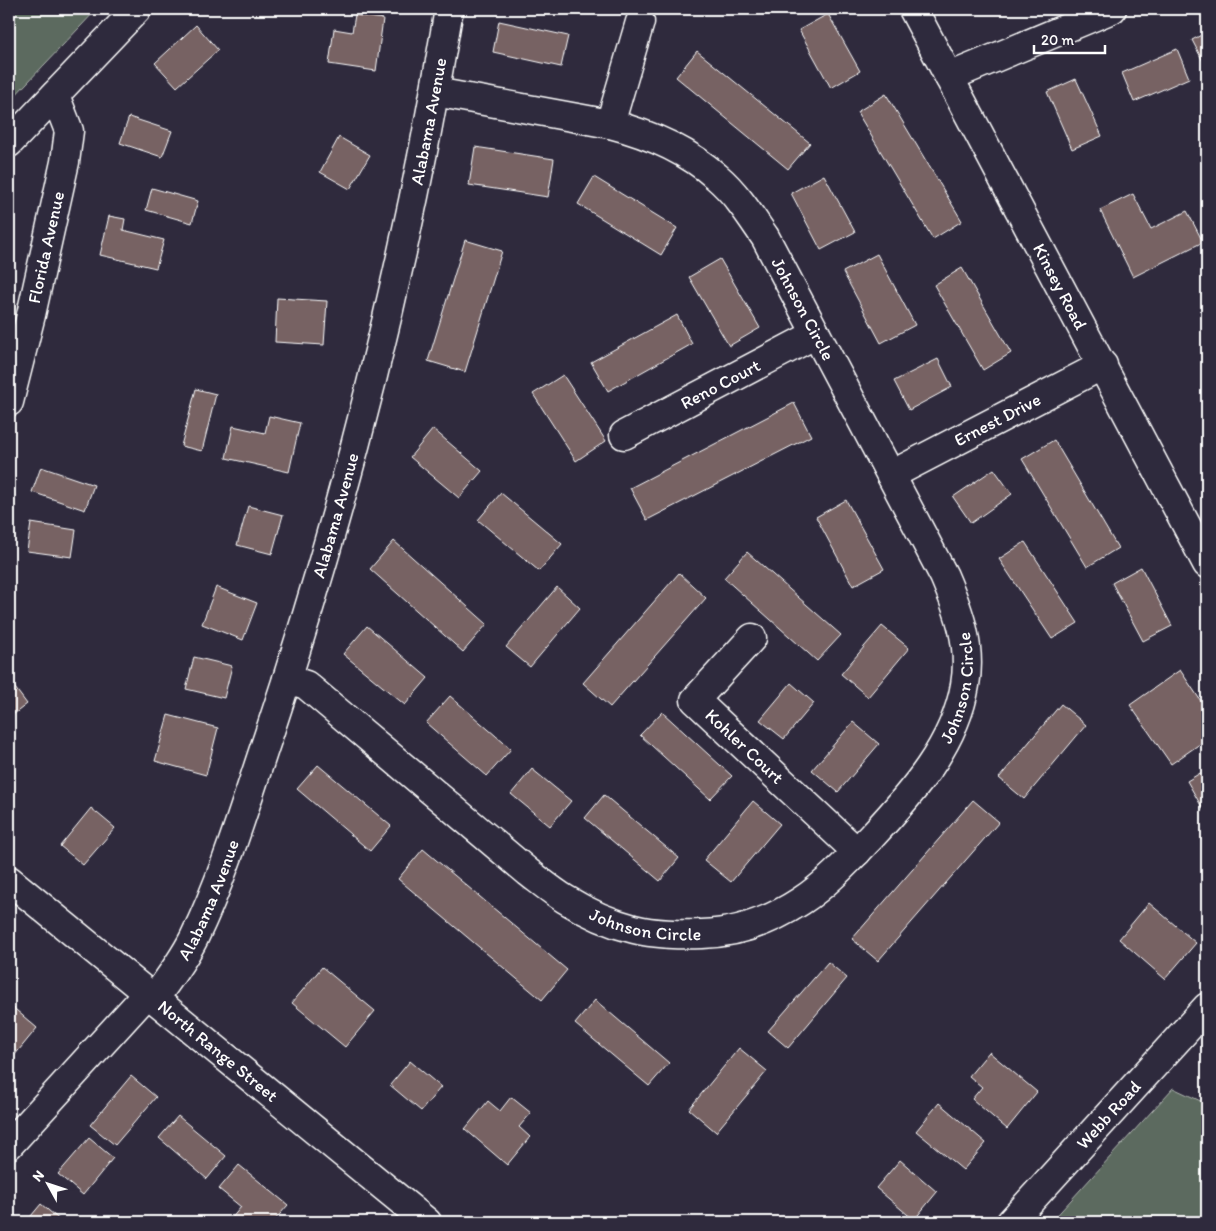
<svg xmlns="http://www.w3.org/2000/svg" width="1216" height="1231" viewBox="0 0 1216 1231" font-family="Itim,sans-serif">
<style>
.green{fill:#5c6a5f;stroke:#aeb4af}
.building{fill:#776264;stroke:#fff}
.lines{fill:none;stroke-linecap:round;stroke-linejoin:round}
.minor-casing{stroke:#fff;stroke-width:31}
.minor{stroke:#2f2a3d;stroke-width:28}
.labels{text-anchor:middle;stroke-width:4;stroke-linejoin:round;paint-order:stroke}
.street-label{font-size:18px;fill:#fff;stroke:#2f2a3d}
</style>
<rect width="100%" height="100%" fill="#2f2a3d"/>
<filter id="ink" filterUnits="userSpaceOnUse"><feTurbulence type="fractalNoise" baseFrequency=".02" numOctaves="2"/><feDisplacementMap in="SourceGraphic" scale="10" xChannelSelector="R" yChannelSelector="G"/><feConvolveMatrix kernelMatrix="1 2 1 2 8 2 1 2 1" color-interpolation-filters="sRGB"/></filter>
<g filter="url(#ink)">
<!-- green -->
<path class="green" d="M9,9H97L9,102Z
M1173,1088L1207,1104V1222H1051Z"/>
<!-- building -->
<path class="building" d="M828,14L860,71L831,88L799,30Z
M355,15L383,19L376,71L329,64L334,29L352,32Z
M499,21L568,36L561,67L493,52Z
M196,25L218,50L177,87L155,63Z
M1207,32V69L1192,40Z
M1177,49L1189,78L1134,102L1122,73Z
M697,51L810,143L788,169L676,77Z
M1076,79L1102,136L1072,149L1047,92Z
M886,94L962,221L933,239L857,112Z
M129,117L172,131L162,157L120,143Z
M339,137L370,155L350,189L320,172Z
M475,147L554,159L548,197L469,185Z
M824,175L855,232L821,250L791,193Z
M594,177L677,228L661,255L578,204Z
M152,188L198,201L192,223L146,210Z
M1133,194L1151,229L1187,211L1203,242L1133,277L1100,210Z
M109,216L125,219L123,230L164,240L156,268L100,255Z
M465,240L502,251L465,372L428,361Z
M877,254L915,325L881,343L843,272Z
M720,259L760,328L729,346L689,277Z
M962,268L1011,353L983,370L934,285Z
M277,298L327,301L324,345L275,342Z
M677,315L692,344L608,391L591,362Z
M938,359L952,387L909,410L894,381Z
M563,375L606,441L576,461L533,394Z
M196,389L216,394L202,451L181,446Z
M794,403L811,436L647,520L630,488Z
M269,416L300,423L289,472L226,458L233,426L265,433Z
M433,429L482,471L459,498L410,457Z
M1054,440L1118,548L1087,567L1022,459Z
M41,467L94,485L85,510L32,492Z
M994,469L1012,494L971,523L953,497Z
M501,493L562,544L539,571L478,520Z
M846,500L884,569L853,586L816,517Z
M248,506L283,515L272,554L237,545Z
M31,523L76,530L72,557L27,551Z
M394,541L487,624L463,652L370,569Z
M1025,542L1078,623L1052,639L999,559Z
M747,552L841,635L817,661L724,578Z
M1141,567L1172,626L1143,641L1112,583Z
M679,573L706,598L610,707L583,683Z
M216,587L257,603L243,640L202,624Z
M557,587L580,608L530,667L506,647Z
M367,626L428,678L405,705L343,654Z
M882,626L909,648L868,697L841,674Z
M194,657L232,666L224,698L186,689Z
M1180,670L1207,710V739L1171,764L1130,705Z
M9,680L27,704L9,718Z
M791,683L814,703L784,739L760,720Z
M450,696L511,749L487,776L426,723Z
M1061,704L1086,725L1024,799L999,778Z
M662,712L732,776L710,799L640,735Z
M168,715L218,728L206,775L155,761Z
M853,722L879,744L838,792L812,770Z
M318,765L391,826L370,851L297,789Z
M532,769L571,801L550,826L511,794Z
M1207,769V816L1187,781Z
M604,795L679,858L660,881L585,818Z
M973,800L999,822L878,961L852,939Z
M753,801L780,824L731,882L704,860Z
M91,808L115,828L83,865L60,846Z
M423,849L567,970L542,1000L398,879Z
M1149,903L1196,943L1165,979L1119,939Z
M828,962L847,978L788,1048L768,1031Z
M322,967L375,1011L345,1047L292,1003Z
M595,1000L669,1063L649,1086L575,1024Z
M9,1004L37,1028L9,1062Z
M739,1048L767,1071L716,1132L689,1109Z
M989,1052L1037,1092L1007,1129L972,1099L982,1087L969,1076Z
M410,1061L441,1087L421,1111L390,1085Z
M131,1076L156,1097L115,1145L90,1125Z
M511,1097L531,1113L519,1127L530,1137L507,1165L465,1129L488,1101L500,1111Z
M939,1103L986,1143L963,1170L916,1131Z
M178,1116L226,1156L207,1179L159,1138Z
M89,1138L113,1158L83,1195L58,1174Z
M900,1160L937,1192L914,1220L876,1188Z
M239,1165L288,1205L273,1222H236L231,1219L241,1207L219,1189Z
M41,1204L62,1222H26Z"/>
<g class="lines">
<defs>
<g id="minor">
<path id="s1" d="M913,9L1207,564"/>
<path d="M949,77L1112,9"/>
<path d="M610,124L640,22"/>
<path d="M9,143L137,9"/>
<path id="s2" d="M9,402L31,315L65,162L69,131L55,95"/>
<path id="s3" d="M624,435L816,334"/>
<path id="s4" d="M891,475L1103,365"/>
<path id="s5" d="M752,638L695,700L857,852"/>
<path id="s6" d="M287,679L306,685L528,872C540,881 552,891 565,899C586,912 610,923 634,929C653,934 682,935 702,934C737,933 772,920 801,901C827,884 849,860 871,837C911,794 955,745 965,685C972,646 959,611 944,576L765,237C751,217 737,194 717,177C687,150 649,134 610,124L435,92"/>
<path id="s7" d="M9,880L427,1222"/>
<path id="s8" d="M154,999C168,980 183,960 194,938C225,874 245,805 268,737C347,500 408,256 449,9"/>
<path d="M9,1145L147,994"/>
<path id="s9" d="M1011,1222L1207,1007"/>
</g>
</defs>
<!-- minor casing -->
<use href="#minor" class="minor-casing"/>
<!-- minor -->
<use href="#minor" class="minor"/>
</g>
</g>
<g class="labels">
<!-- street labels -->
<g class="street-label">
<text dy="6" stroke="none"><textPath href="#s8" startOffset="924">Alabama Avenue</textPath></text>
<text dy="6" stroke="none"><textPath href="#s2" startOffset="159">Florida Avenue</textPath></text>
<text dy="6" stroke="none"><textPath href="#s1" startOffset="314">Kinsey Road</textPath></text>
<text transform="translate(803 309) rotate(62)" y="6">Johnson Circle</text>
<text dy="6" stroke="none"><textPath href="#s3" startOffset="109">Reno Court</textPath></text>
<text dy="6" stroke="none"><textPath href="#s4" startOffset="120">Ernest Drive</textPath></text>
<text dy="6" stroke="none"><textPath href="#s8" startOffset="519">Alabama Avenue</textPath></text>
<text dy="6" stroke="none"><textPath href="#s6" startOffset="878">Johnson Circle</textPath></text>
<text dy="6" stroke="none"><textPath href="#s5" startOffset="152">Kohler Court</textPath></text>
<text dy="6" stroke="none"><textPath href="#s8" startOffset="114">Alabama Avenue</textPath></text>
<text dy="6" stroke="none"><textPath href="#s6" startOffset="442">Johnson Circle</textPath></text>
<text dy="6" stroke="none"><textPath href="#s7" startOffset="270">North Range Street</textPath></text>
<text dy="6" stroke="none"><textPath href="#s9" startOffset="145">Webb Road</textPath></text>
</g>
</g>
<!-- margin -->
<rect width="1216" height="1231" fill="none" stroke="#2f2a3d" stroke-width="30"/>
<rect x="15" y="15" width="1186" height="1201" fill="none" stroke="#fff" stroke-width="2" filter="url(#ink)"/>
<!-- north arrow -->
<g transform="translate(48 1184) rotate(310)" stroke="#2f2a3d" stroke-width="4" paint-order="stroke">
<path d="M0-4L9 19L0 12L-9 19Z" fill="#ffffff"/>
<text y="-8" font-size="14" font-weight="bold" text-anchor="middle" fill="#ffffff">N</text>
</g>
<!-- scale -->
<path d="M1034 45v8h71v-8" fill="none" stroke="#ffffff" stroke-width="2.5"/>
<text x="1041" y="45" font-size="15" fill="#ffffff" stroke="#2f2a3d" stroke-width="4" paint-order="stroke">20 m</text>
</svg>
